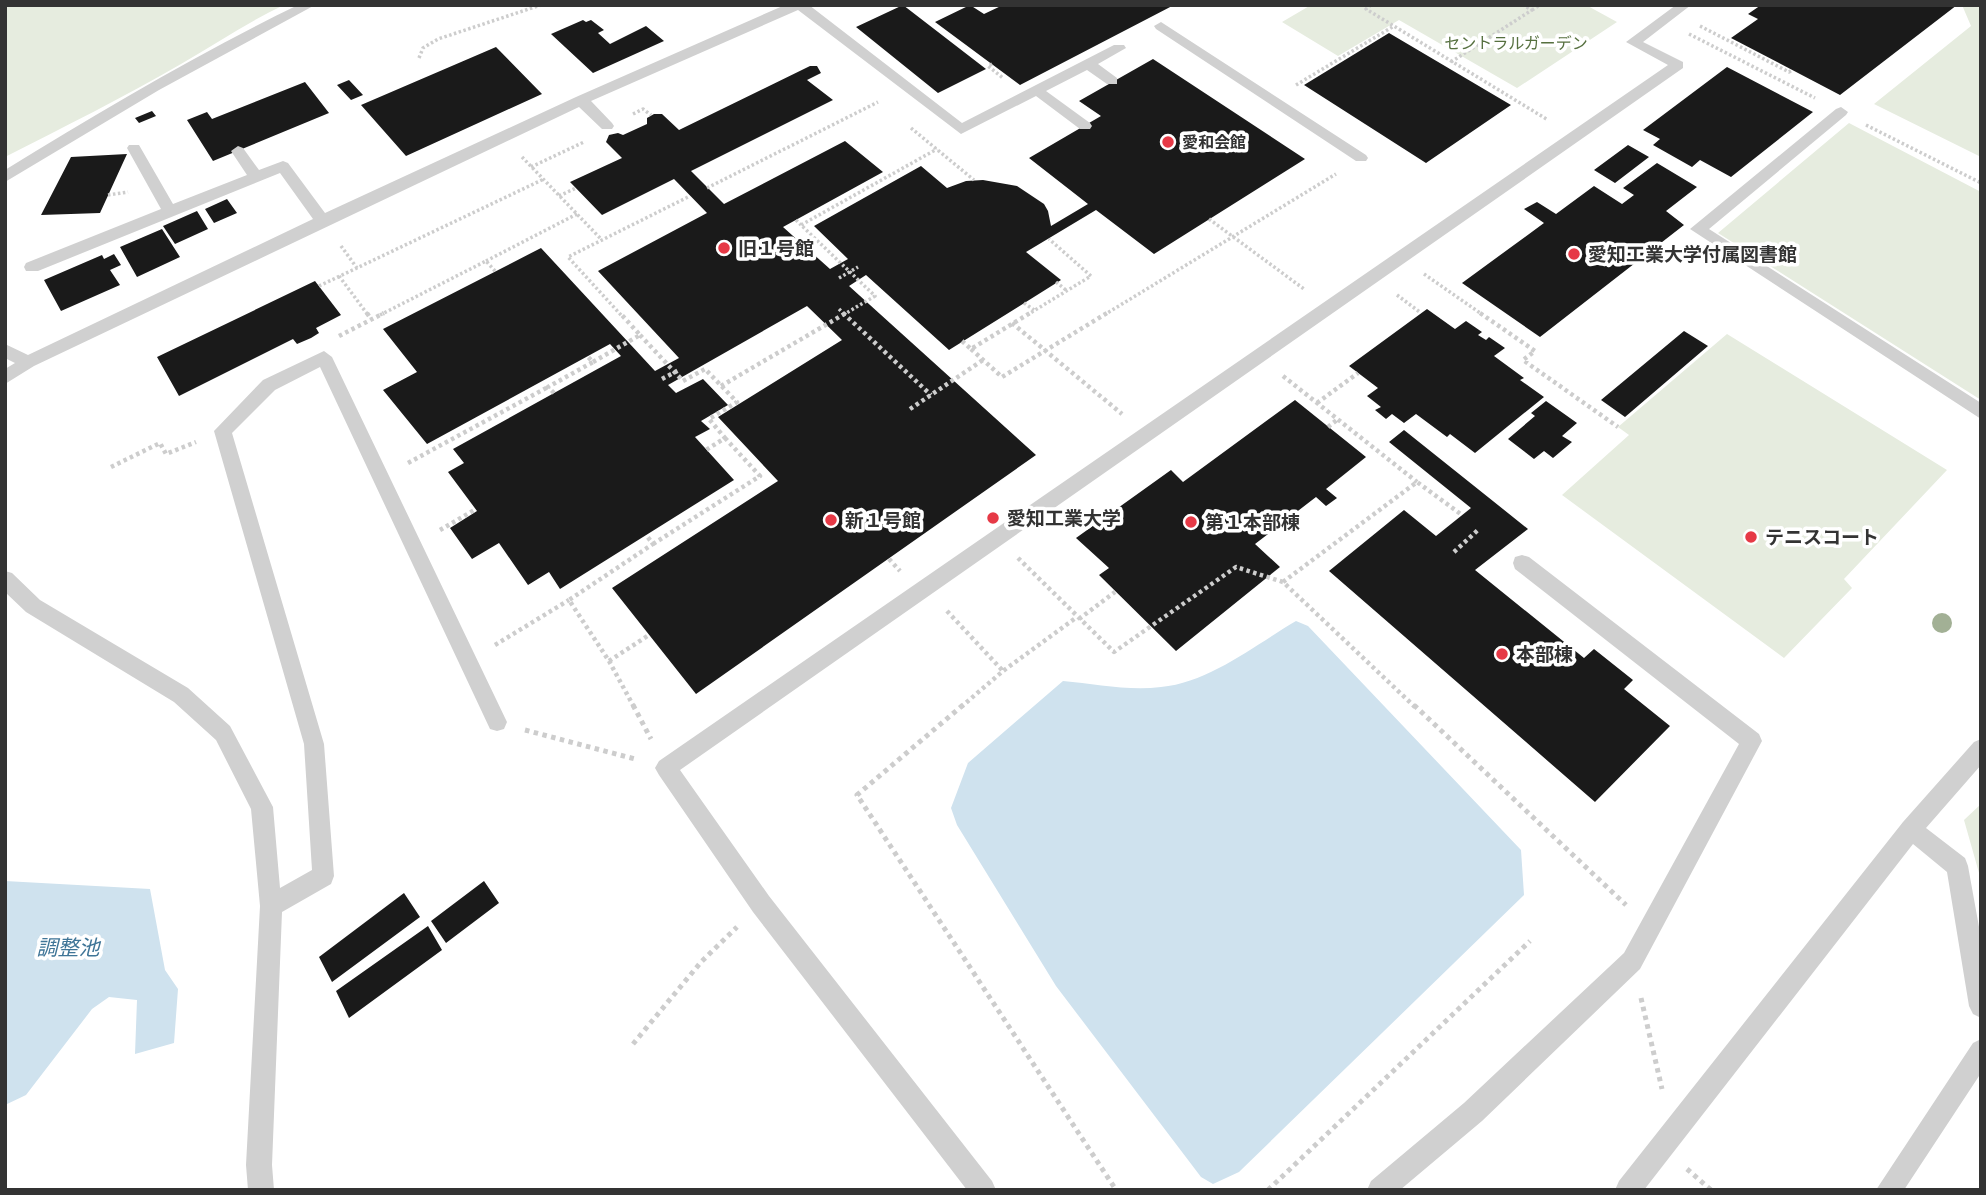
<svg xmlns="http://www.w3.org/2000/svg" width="1986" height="1195" viewBox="0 0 1986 1195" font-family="'Open Sans','Noto Sans JP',sans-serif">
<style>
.green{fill:#e6ecdf}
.water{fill:#cfe2ee}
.building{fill:#1a1a1a}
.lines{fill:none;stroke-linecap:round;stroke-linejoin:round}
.path-far2{stroke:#cdcdcd;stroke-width:3.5;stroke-dasharray:2.5 2.5;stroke-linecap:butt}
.path-far1{stroke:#cdcdcd;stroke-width:4.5;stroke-dasharray:3.5 3.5;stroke-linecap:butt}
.path{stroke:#cdcdcd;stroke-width:5;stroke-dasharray:4.5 4.5;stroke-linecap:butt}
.service{fill:#d0d0d0;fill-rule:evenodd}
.tree{fill:#a2b095}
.poi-dot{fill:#e63946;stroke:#fff;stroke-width:2.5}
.labels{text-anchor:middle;stroke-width:7;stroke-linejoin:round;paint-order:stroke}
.far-park-label{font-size:16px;fill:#56703f;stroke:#fff}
.far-poi-label{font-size:16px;font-weight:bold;fill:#333;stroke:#fff;text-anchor:start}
.poi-label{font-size:19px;font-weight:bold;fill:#333;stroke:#fff;text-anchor:start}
.water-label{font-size:21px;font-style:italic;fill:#3f7597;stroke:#fff}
</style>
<rect width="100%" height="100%" fill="#fff"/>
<!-- green -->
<path class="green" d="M5,5H284C248,22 216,44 181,64C124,97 64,127 5,157Z
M1311,5H1586L1617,22L1517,88L1399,20L1338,56L1282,22Z
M1962,5H1981V157L1874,104L1971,26Z
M1849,123L1981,192V400L1718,233Z
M1727,334L1947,470L1844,579L1852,588L1784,658L1562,495L1629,435L1618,427Z
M1981,804V880L1964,820Z"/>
<!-- water -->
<path class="water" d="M1296,621L1308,626L1521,850L1524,895L1239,1172L1213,1184L1201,1177L1056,986L957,825L951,808L968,763L1063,681C1095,684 1129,691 1161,687C1210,682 1255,645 1296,621Z
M5,881L150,889L165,970L178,989L174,1043L135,1054L137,1000L109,997L92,1009L26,1095L5,1105Z"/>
<!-- building -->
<path class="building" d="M903,5L986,69L938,93L856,27Z
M970,5L984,14L1003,5H1174L1020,85L935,22Z
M1761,5H1957L1840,95L1731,38L1758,19L1748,14Z
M583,20L586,22L591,20L604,30L598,33L610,44L646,26L664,41L593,73L551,34Z
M1389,33L1511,105L1426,163L1304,85Z
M496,47L542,94L406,156L361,105Z
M1153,59L1305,159L1154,254L1096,210L1026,252L1061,280L949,350L866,275L849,286L1036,455L696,694L612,588L778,481L718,417L842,340L807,306L668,385L676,393L703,379L728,405L701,421L710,429L695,437L734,480L560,589L549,572L528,585L499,543L472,559L450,528L477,511L448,472L464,463L453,449L621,356L610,344L427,444L383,390L417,372L383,329L541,248L655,371L679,358L598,271L707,213L674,179L602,215L570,182L622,158L606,142L609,135L618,133L623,135L647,124V118L654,114H662L679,130L810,66H817L821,73L807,80L833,100L691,171L724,204L845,141L883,172L783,227L830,269L848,259L814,226L921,166L947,188L966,181L983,180L1017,186L1044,204L1048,211L1051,226L1088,204L1029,158L1101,116L1079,101Z
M1727,67L1813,112L1731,177L1700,160L1692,167L1653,145L1660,139L1643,130Z
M349,80L363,95L351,100L337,85Z
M305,82L329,113L213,161L187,120L207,112L212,119Z
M152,111L156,116L139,123L135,118Z
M1628,145L1649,157L1615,183L1594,170Z
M127,154L100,213L41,215L71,157Z
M1657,163L1697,187L1666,211L1684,225L1540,337L1462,283L1544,223L1524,209L1537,202L1556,214L1594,186L1622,204L1634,195L1623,188Z
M227,199L237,213L214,223L205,209Z
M197,211L208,229L175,244L163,226Z
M162,229L180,257L137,277L120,247Z
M114,254L121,265L110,270L120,285L61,311L44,280L102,255L104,259Z
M315,281L341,315L316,328L319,333L311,338L297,344L293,339L179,396L157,357Z
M1427,309L1455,329L1466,321L1482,332L1478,335L1486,340L1489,337L1505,348L1494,356L1524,378L1520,380L1544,397L1475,453L1450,434L1447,437L1416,414L1404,423L1392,414L1386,419L1375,410L1381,407L1367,396L1378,388L1349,366Z
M1684,331L1708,346L1625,417L1601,400Z
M1295,400L1366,457L1326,489L1337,498L1326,506L1316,497L1255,544L1280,567L1176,651L1099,575L1109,568L1076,538L1171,470L1183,482Z
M1546,401L1577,423L1562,436L1572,442L1553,458L1544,451L1534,459L1508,439L1535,416L1531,413Z
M1404,430L1528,529L1475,570L1584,658L1594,649L1633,680L1624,689L1670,726L1595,802L1329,571L1404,510L1436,536L1471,508L1389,442Z
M484,881L499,903L446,943L431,921Z
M404,893L420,917L332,982L319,957Z
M428,926L442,950L349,1018L336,991Z"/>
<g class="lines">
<!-- path-far2 -->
<path class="path-far2" d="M1371,5L1366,9L1548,120
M1532,10L1540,5
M1700,26L1789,72L1792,70
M1689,34L1815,98
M419,58L423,48L438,39L541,5
M1451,62L1532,10L1523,5
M992,64L988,66L1003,78
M1296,85L1394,26
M633,114L643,109L651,115
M1866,125L1981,183
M911,128L974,180
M522,157L601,239
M531,167L584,142
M707,188L878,102
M108,195L128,192
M559,196L576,188
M1209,219L1304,289
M796,220L801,225
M341,246L357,268
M486,261L577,214
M1424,274L1483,315
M339,276L368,315
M839,278L858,267
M1056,282L1066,290
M319,286L544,179
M1397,295L1421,313
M1024,303L1034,310
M839,309L845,315
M380,315L486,261L495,271
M621,315L568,257L690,196
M843,315L875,296L801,225L937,149
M1027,315L1091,276L1049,239
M1104,315L1336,174"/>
<!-- path-far1 -->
<path class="path-far1" d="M367,313L371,319
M843,313L931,395
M1480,313L1535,351L1523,360L1618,427
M1012,323L1122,414
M640,335L683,381L705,369L737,402L709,419L725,438L706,450
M339,336L384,313
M962,341L971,349L1030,313
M971,349L1002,377L1107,313
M593,362L640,335L620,313
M1283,376L1417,482
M662,379L679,370
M721,386L846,313
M554,393L548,387L593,362L588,357
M1317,403L1358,373
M910,409L983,360
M1328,427L1338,419
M408,463L548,387
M111,467L160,443L166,454L196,442
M440,530L476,509
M653,544L760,476L725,438
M1454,552L1479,529
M1018,558L1114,652L1236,567L1283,582L1415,707
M889,559L900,571
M1283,582L1417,482L1462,515
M947,611L1003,671
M1079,619L1115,592
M495,645L569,600
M609,661L649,635
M634,707L609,661L569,600L653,544L646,535
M961,707L1003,671L1077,617"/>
<!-- path -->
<path class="path" d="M633,705L651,739
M963,705L857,795L1116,1190
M1414,705L1626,905
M525,730L635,759
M1641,998L1662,1089
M633,1044L701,962L737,927
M1687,1169L1711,1190
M1268,1190L1530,941"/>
<!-- service -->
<path class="service" d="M298,5H315L159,90L5,182V170C101,111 197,54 298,5Z
M785,5H809L962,123L1114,45H1124L1126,48L1098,64L1117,78V84H1107L1087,70L1046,91L1090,123L1092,126L1090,129H1080L1036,96L961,134L798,10L591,101L612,123L614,126L612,129H602L579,107L34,366L5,384V369L15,363L5,358V344L28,355L313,219L280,173L38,271H26L24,267L26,263L161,209L127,148L129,145H139L173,204L247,175L231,151L238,146L243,148L259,170L283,161L288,163L325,213L576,97Z
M1676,5H1691L1643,42L1683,62V68L680,770L769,896L992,1181L996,1190H967L753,912L659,775L655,768L659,761L1668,65L1626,42Z
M1161,22L1366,155L1368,158L1366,161H1356L1156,29L1154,26Z
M1841,107L1848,112L1846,115L1709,229L1981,403V419L1690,229L1836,109Z
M324,351L332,357L507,722L504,729L497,731L490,729L320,367L275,390L232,433L324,744L334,876L331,884L282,912L272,1165L274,1190H248L246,1165L260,906L251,809L216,740L174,702L26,612L5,592V571L12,573L40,600L188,688L230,726L273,807L280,888L312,870L304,744L214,431L263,380Z
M1522,555L1529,557L1759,734L1762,741L1640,969L1482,1121L1400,1190H1367L1371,1181L1464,1103L1624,953L1739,744L1515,569L1513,563L1515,557Z
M1981,739V765L1926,828L1965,858L1968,866L1981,938V1018L1973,1014L1969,1006L1947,872L1913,844L1644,1190H1615L1619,1181L1903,822L1974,742Z
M1981,1039V1073L1904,1190H1876L1973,1043Z"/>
</g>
<!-- trees -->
<circle class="tree" cx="1942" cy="623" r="10"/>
<!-- markers -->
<g class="poi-dot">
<circle cx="1168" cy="142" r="7"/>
<circle cx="724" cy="248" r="7"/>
<circle cx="1574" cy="254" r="7"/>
<circle cx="993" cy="518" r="7"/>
<circle cx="831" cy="520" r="7"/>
<circle cx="1191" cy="522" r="7"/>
<circle cx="1751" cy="537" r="7"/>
<circle cx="1502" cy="654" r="7"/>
</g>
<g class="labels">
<!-- far-park labels -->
<g class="far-park-label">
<text x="1516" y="49">セントラルガーデン</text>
</g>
<!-- far-poi labels -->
<g class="far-poi-label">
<text x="1182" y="148">愛和会館</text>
</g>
<!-- poi labels -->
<g class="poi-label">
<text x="738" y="255">旧１号館</text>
<text x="1588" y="261">愛知工業大学付属図書館</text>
<text x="1007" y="525">愛知工業大学</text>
<text x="845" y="527">新１号館</text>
<text x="1205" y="529">第１本部棟</text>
<text x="1765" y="544">テニスコート</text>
<text x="1516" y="661">本部棟</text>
</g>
<!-- water labels -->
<g class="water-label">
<text x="68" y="955">調整池</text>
</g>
</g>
<!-- border -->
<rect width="1986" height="1195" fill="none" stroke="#333333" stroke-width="14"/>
</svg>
